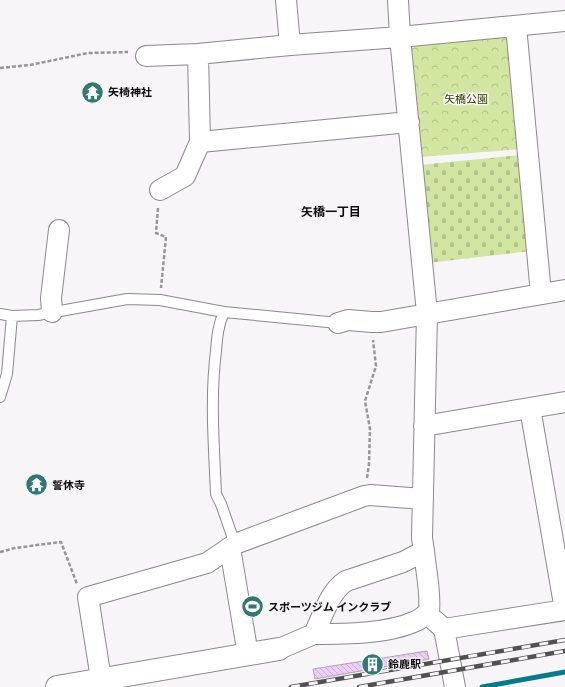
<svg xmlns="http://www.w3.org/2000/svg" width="565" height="687" viewBox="0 0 565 687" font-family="'Exo 2','Noto Sans JP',sans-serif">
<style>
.forest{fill:url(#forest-crowns)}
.cemetery{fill:url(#cemetery-stones)}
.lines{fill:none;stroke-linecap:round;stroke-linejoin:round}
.stream{stroke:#047c8b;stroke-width:5}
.building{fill:url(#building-back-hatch);stroke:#aaa7ab}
.service-casing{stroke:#8b888c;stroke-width:12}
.minor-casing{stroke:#8b888c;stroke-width:22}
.tertiary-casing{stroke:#8b888c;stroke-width:24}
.path{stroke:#979597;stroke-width:2.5;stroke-dasharray:4 2;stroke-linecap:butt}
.service{stroke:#fff;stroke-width:10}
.minor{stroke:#fff;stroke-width:20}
.tertiary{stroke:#fff;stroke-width:22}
.rail-casing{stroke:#525152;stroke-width:4.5}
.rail{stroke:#f8f5f8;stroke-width:3;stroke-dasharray:9;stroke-linecap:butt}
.labels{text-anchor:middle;stroke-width:3;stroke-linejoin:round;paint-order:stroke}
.poi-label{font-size:11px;font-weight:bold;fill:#0e0d0e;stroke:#f8f5f8;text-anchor:start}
.park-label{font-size:11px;fill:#354300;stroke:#f8f5f8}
.neighbourhood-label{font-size:12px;font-weight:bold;fill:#0e0d0e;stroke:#f8f5f8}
</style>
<defs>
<pattern id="forest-crowns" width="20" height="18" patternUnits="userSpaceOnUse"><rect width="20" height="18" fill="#d2e6a2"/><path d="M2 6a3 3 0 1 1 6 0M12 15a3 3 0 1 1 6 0" fill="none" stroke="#b3c48a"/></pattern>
<pattern id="cemetery-stones" width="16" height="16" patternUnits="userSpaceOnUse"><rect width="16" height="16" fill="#d2e6a2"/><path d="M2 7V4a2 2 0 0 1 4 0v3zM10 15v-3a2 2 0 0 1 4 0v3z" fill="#b3c48a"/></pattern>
<pattern id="building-back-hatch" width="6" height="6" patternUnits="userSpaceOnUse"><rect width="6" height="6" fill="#eccdfc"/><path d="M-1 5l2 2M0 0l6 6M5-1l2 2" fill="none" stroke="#c9afd7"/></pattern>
</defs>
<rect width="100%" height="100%" fill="#f8f5f8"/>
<!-- forest -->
<path class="forest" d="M505,34L511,41L522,149L421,157L411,49L418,42Z"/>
<!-- cemetery -->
<path class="cemetery" d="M520,155L531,251L428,263L419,165Z"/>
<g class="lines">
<!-- stream -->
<path class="stream" d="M482,687L565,672"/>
</g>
<!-- building -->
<path class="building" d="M427,651L429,659L315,679L313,669Z"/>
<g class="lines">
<defs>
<path id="service" d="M224,312C218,325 217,338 216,351C210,398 214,446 216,494L221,504L235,544
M0,314L12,316L38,315L127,299L160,300L224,312L338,323
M0,397L7,374L12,316"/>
<path id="minor" d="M286,0L290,45L400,37L565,21
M516,26L541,294
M290,45L198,54L200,142L409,122
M146,56L198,54
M160,190L185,176L200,142
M52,312L51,298L59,230
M338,323L348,320L372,322H381L565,290
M530,408L565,610
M424,426L565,402
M230,548L248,655
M434,620L444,629L455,687
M444,629L565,610
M314,634C345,634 388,634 416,621C421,619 425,615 429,612C431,592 426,572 424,551
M279,649L314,634C323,616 329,592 346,581L403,562L424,551L422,538L427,313L400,37L398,0
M101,679L88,597L207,563L235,544L364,496L370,495L423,499"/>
<path id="tertiary" d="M57,687L279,649"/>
</defs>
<!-- service casing -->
<use href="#service" class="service-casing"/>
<!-- minor casing -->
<use href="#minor" class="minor-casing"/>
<!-- tertiary casing -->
<use href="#tertiary" class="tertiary-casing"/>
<!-- path -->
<path class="path" d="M0,68L30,65L88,53L128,52
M158,208L156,233L166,237L161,288
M367,478L369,464L370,429L365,401L376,366L373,340
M0,552L15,548L61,542L77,584"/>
<!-- service -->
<use href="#service" class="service"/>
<!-- minor -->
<use href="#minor" class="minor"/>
<!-- tertiary -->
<use href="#tertiary" class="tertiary"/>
<defs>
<path id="rail" d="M291,687L565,640
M359,687L565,651"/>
</defs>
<!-- rail casing -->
<use href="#rail" class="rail-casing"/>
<!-- rail -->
<use href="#rail" class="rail"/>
</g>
<!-- icons -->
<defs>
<symbol id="temple-disc" viewBox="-11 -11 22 22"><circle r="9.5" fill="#2e7876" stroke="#f8f5f8"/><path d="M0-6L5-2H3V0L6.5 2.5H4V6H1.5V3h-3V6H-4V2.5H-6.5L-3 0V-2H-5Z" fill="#fff"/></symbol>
<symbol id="stadium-disc" viewBox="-11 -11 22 22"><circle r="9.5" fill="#2e7876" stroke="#f8f5f8"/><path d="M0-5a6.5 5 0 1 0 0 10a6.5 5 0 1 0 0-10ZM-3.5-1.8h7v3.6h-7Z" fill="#fff"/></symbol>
<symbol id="building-disc" viewBox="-11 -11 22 22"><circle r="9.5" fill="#2e7876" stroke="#f8f5f8"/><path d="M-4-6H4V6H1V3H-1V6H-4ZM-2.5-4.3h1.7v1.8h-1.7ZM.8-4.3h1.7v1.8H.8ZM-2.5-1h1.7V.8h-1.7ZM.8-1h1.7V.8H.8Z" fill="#fff"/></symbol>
</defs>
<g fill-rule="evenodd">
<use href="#temple-disc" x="80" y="80" width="25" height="25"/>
<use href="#temple-disc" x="24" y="472" width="25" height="25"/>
<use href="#stadium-disc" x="240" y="594" width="25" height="25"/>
<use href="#building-disc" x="360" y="652" width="25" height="25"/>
</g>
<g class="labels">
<!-- poi labels -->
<g class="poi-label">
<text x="108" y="96">矢椅神社</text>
<text x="52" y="489">誓休寺</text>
<text x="268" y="611">スポーツジム インクラブ</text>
<text x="388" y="668">鈴鹿駅</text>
</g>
<!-- park labels -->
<g class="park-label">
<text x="466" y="103">矢橋公園</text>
</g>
<!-- neighbourhood labels -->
<g class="neighbourhood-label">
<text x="331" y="216">矢橋一丁目</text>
</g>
</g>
</svg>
